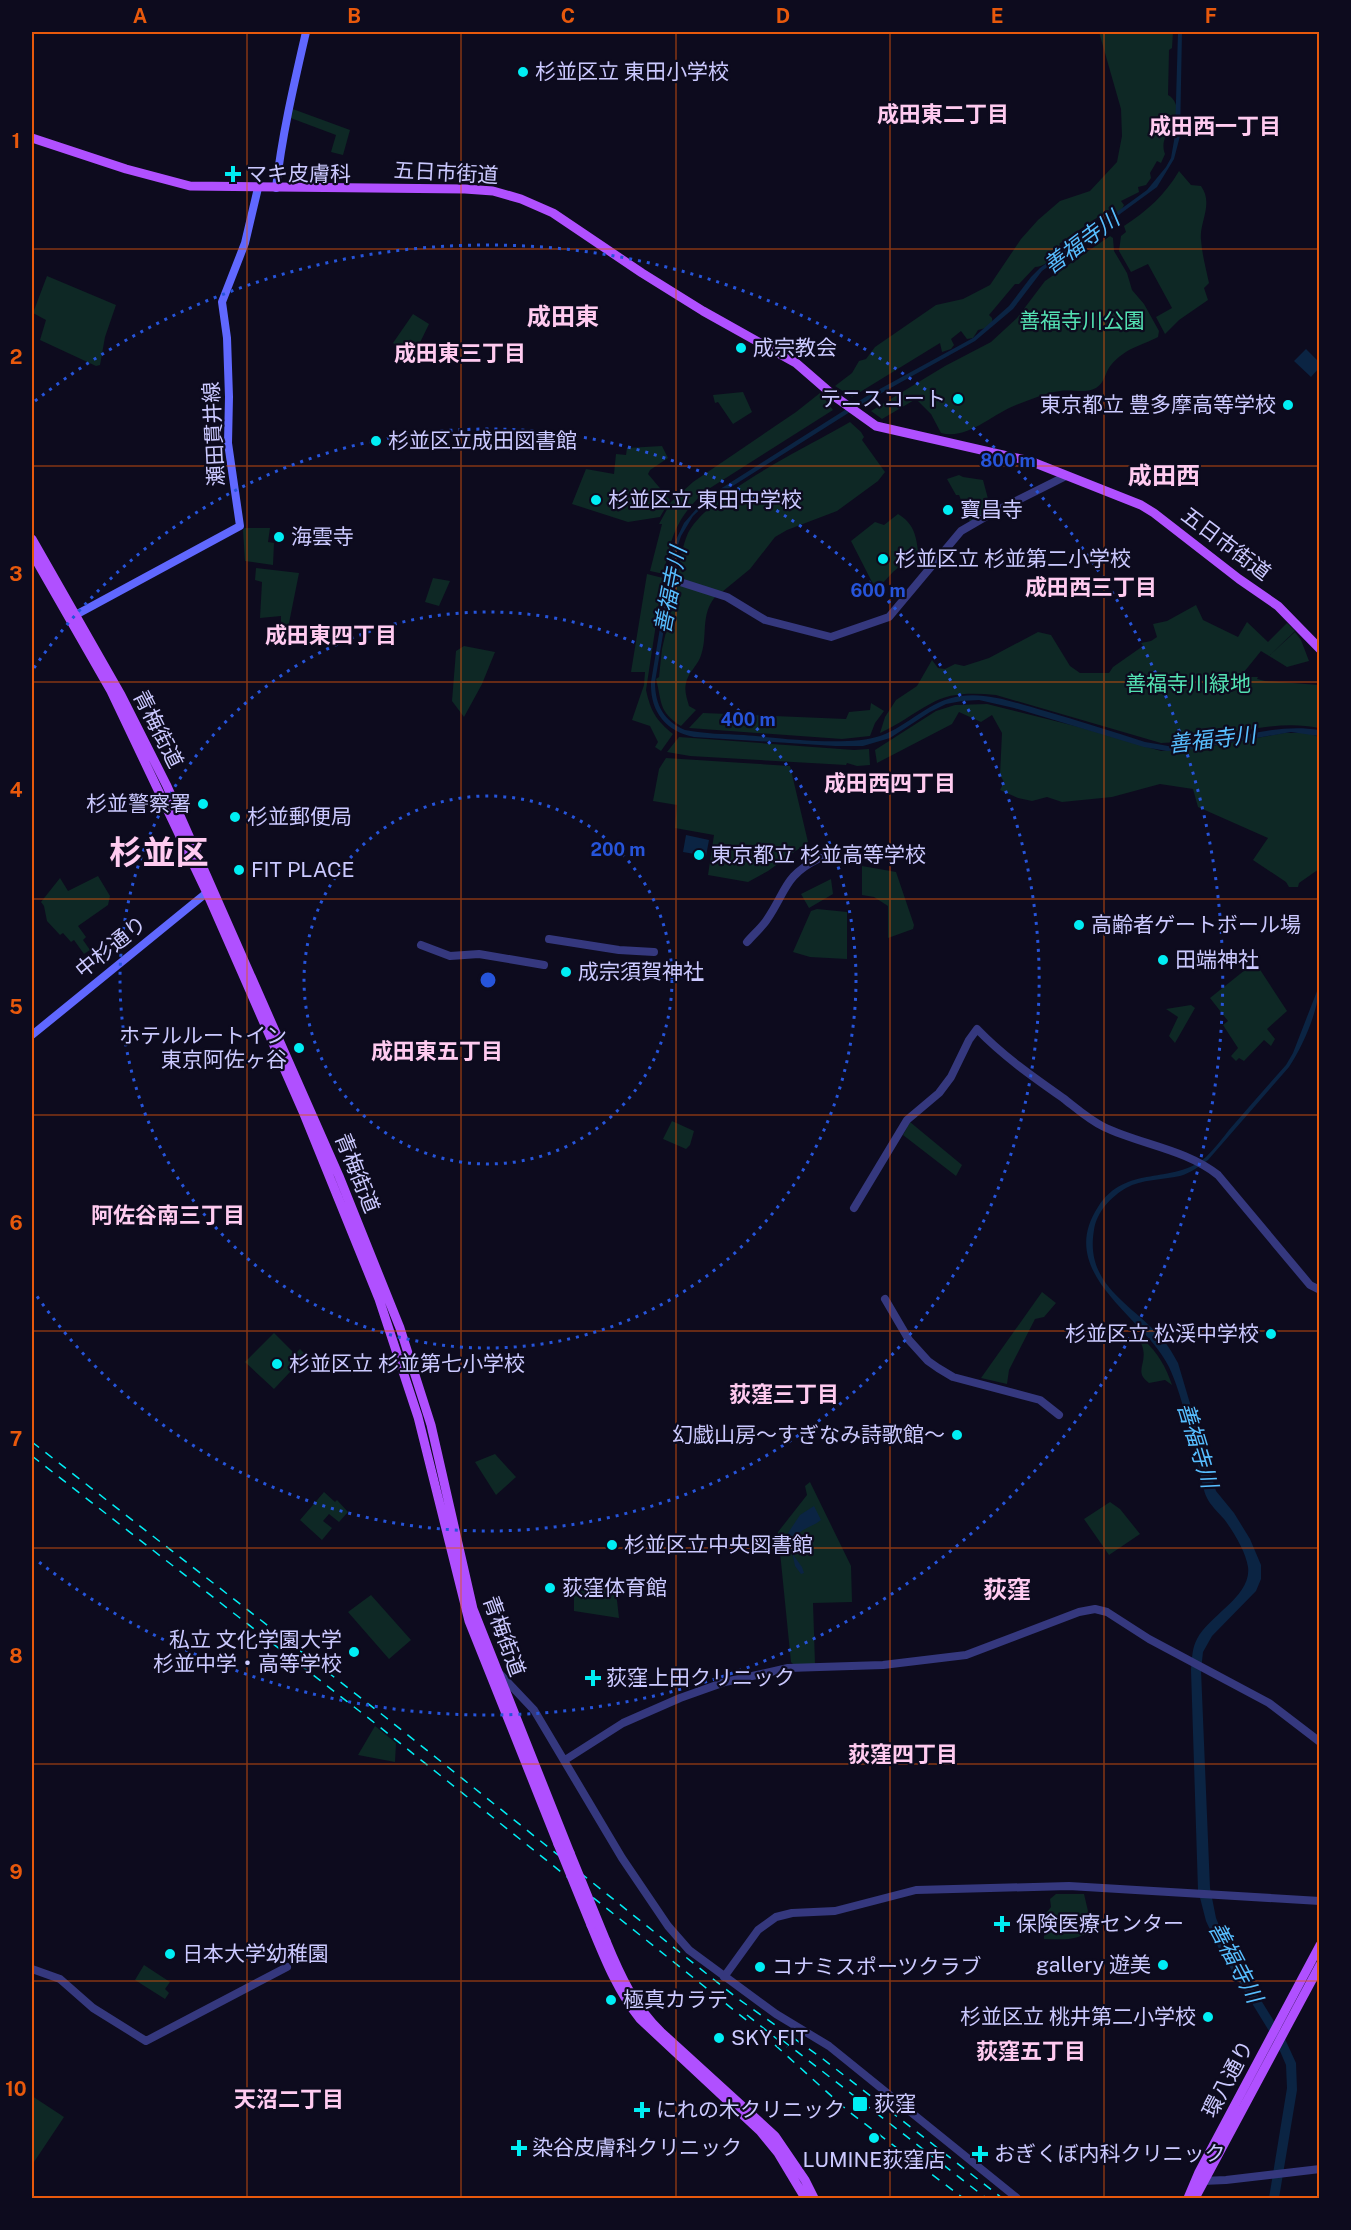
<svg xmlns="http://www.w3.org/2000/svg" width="1351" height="2230" viewBox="0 0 1351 2230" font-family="'Public Sans','Noto Sans JP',sans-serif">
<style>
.green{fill:#0e2825}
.water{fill:#0b2443}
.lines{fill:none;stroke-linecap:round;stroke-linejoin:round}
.stream{stroke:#0b2443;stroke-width:1.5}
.tertiary{stroke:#35387e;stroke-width:8}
.secondary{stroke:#6068ff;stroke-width:8}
.primary{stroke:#b050ff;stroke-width:9}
.rail{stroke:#00eef4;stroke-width:1.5;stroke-dasharray:9 8;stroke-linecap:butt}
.primary-bridge{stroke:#b050ff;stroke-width:9}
.grid{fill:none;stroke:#e8590c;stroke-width:1.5;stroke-opacity:0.55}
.ring{fill:none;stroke:#2654da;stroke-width:3;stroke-dasharray:3 6}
.poi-dot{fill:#00eef4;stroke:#0d0b1e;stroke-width:2}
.labels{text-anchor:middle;stroke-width:4.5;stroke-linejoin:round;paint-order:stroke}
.poi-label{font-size:21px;fill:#cbc9ff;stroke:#0d0b1e;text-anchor:start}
.street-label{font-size:21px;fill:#cbc9ff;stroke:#0d0b1e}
.park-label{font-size:21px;fill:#53e1b2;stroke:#0d0b1e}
.neighbourhood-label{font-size:22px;font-weight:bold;fill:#ffcbf0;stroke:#0d0b1e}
.water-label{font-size:22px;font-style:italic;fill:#57beff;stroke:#0d0b1e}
.quarter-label{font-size:24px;font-weight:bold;fill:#ffcbf0;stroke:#0d0b1e}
.town-label{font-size:33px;font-weight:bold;fill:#ffcbf0;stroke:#0d0b1e}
.centre{fill:#2654da;stroke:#0d0b1e;stroke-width:3}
.ring-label{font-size:18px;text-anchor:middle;font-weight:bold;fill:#2654da;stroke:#0d0b1e;stroke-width:4.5;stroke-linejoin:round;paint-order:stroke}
.neatline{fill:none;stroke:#e8590c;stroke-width:2}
.grid-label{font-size:20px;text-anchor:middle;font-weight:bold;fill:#e8590c}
</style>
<rect width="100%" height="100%" fill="#0d0b1e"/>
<!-- green -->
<path class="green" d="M1099,32H1173L1172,48L1169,50L1168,95C1175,99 1177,105 1177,114L1172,116L1167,114V123L1173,127C1165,134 1161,144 1165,154L1161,163L1157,161L1150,173L1151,178L1146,185L1138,187L1139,192L1121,201L1124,205L1121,211L1114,213L1108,210L1059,244L1063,247C1059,256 1044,267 1035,267L1019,284H1015L989,315L992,318L993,326L978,330L973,338L967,339L961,331L951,339L954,345L951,349L942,352L940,343L852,397L835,386L852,373L859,361L866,359L875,347L936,305L963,299L990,285L1021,239L1038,220L1060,201L1090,191L1117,162L1122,136L1121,109Z
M290,108L350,130L343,155L331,152L336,135L288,117Z
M1179,171L1191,185L1201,186C1214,204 1199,222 1201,240C1202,254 1206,269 1209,283L1204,288L1208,300L1179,320L1165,334L1156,317L1172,308L1148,264L1131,272L1119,251L1121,236L1126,232L1124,226C1147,211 1165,195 1179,171Z
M1110,236L1113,238L1114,251L1127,273L1132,290L1144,304L1159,331L1158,337C1139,347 1127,347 1111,365C1105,372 1105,383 1096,388C1085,394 1071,389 1060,391C1044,393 1030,400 1016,405C992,414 968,440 941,433L931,414L916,399L882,419L871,411L945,366L991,342L1017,318L1045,281Z
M47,276L116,305L105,337L100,365L96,366L40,340L46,320L33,313Z
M413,314L429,324L413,357L393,343Z
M743,392L752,412L733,424L718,402L715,403L713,395Z
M820,393L833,410L707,490C678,515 670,537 664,574L650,571L662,524H659L671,502L693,482L796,412Z
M850,422L861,432L864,437L862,440L885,472L878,481L837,511L787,530L775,537L750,569L722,592L676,578C680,563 682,547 688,533C708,494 809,446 850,422Z
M662,446L668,458L650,470L648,474L670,500L660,517L628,522L572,504L586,469L614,474L616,454L626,455L627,448Z
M959,475L963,477L983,480L991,510L970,522L959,495H956L947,479Z
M898,514C913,523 916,534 918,551L893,572L881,585L873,584L851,541L875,522L884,525Z
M245,528H270L268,542L274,543L273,565L245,561L243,530Z
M256,568L299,573L288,628L281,626V616L260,618L262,582L255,580Z
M647,574L663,578L646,690C651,712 656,720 673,734L661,751L655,747L658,742L650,726L632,720L644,685L645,672H631Z
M433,578L450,581L439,606L425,602Z
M677,584L716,596C699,615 709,637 700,658C696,667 688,673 686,683C684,691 687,698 689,706L696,710L681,726C658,712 662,701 656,679L659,677L662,649Z
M1196,605L1203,620L1238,637L1247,622L1268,642L1287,623L1295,631L1270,655L1295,632L1301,640L1309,661L1287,667L1261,651L1244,672L1251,677H1258L1257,679L1265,681L1319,685V728C1266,717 1214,743 1161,743L996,695C973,693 950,692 930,704C913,713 898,725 880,733L885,717L896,700L917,686L932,660L938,668L945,669L955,664L964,666L989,658L1038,632L1051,635L1070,666L1080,673H1109L1113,667L1143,646L1141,643L1151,641L1157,637L1153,624L1167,621Z
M464,646L495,652L482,684L464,717L452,701L456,651Z
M871,703L884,711L875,723L870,736L842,739L689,728L703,713L846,719L849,712L870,710Z
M987,704L1079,727L1161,751L1200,748L1284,733H1308L1319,737V869L1299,883L1298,887H1289L1286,882L1253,860L1268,838L1198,807L1193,789L1160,784L1112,797L1062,802L1047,797L1032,801L1018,798L1000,790L1004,782L1000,775L1002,733L992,715L981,722L959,712L952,724L877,763L875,750L936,711L955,705Z
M679,737L854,750L869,749L870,765L857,766L847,763L846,765L690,756L667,752Z
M666,758L790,766L808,842L768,871L748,882L708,875L714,835L675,828L677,805L653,801L659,769Z
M862,866L896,872L914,925L913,929L888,938V906L874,897L862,895Z
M98,876L110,896L108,905L78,926L86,937L83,940L90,950L84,954L74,940L71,942L63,933L60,935L47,921L44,906L41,902L60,878L68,891Z
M831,879L833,894L809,908L801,894Z
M817,909L847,912V959L810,957L793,952L811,911Z
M1255,962L1287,1011L1267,1029L1275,1039L1271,1046L1264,1040L1244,1061L1239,1058L1236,1061L1231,1056L1238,1048L1223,1025L1228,1021L1210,998Z
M1191,1005L1195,1008L1175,1043L1169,1036L1178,1017L1166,1009Z
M672,1121L694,1131L690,1145L686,1149L663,1139Z
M910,1122L962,1165L956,1176L903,1135Z
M1042,1292L1056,1303L1044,1317L1035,1319L1009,1370L1007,1384L981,1378Z
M274,1333L295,1354L300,1349L306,1355L274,1389L245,1362Z
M1144,1340C1158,1353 1166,1367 1172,1385L1165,1380L1149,1383C1132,1371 1150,1363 1141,1343Z
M495,1454L516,1477L496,1495L475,1462Z
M810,1482L851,1566L852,1602L813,1603L815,1664H793L791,1662L778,1532L807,1495L805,1486Z
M324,1492L335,1502L337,1500L348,1512L339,1522L329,1514L323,1521L332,1528L322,1540L300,1520Z
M1110,1502L1120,1509L1140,1534L1109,1555L1084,1519Z
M615,1583L619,1618L574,1611V1589Z
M371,1595L411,1640L389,1659L348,1612Z
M375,1726L396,1743L395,1762L358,1755Z
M1056,1894H1084L1092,1928C1080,1942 1061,1939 1044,1939V1916L1051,1907L1050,1899Z
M144,1965L170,1982L165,1989L169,1993L165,1999L135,1980Z
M32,2096L64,2117L32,2165Z"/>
<!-- water -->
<path class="water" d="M1178,32H1182L1180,136L1174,159L1157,187L1042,271L1013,309L975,341L869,400L709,501L693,516L681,536L678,545L655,682C655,705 664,721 685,730C705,734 725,734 744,735C780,738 847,747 880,736C909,726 929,700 961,696C989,692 1019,704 1045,711C1079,721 1112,731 1145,742C1153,743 1161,745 1168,746C1219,748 1268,721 1319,730V736L1291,732L1187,750L1167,751L1144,747L1014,708L979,700L962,701L946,704L930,712L890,738L863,746H835L694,737C665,731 650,711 651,682L674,544L684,523L706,498L867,396L973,338L1009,306L1031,277L1040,268L1147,190L1166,167L1171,158L1175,135Z
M1306,349L1319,362V368L1311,377L1294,361Z
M686,835L709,840L706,856L683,852Z
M1319,986C1319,1010 1302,1048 1289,1067L1208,1160C1199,1166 1191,1173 1180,1176C1162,1180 1142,1179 1126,1188C1111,1197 1097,1211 1094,1230C1085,1282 1126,1301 1157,1333C1166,1342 1172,1352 1178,1363L1216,1491L1234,1513L1250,1539L1261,1565V1579L1256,1591L1212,1636L1203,1652L1201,1670L1210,1888L1216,1918L1228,1947L1285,2039L1296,2063L1297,2090L1279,2198H1269L1287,2088L1286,2065L1277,2044L1220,1951L1206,1921L1198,1890L1191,1670C1192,1659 1192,1648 1197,1639C1208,1616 1252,1596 1248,1567C1246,1552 1233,1531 1224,1519C1218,1512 1211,1506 1207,1498C1203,1490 1202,1480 1200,1471C1191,1439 1183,1397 1169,1367C1145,1317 1054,1274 1098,1207C1126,1163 1173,1186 1206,1157C1214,1149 1222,1139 1229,1130C1248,1108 1267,1086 1286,1065L1293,1053Z
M814,1506L821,1520C811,1528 800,1528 794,1540V1556L802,1567L804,1573L801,1574L795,1566L788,1533L800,1515Z"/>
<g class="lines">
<!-- stream -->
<path class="stream" d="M581,1589L585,1588L598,1592L604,1587"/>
<!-- tertiary -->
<path class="tertiary" d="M677,581L727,597L765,620L831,637L889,617L961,531L992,513L1066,476
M549,939L619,950L654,952
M747,942C753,935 761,928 766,921C787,891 783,876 820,858
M421,945L450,956L479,954L544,965
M854,1208L907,1120L939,1093L951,1077L969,1040L977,1029C1003,1056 1033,1077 1063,1098C1076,1108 1089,1120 1104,1127C1142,1145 1185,1149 1218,1175L1310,1285L1320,1290
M885,1299L909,1340L928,1361L938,1368L953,1377L1040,1400L1059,1415
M500,1674L534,1710L622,1858L668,1926L689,1950L776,2014L829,2046L1017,2198
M565,1760L623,1723L680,1698L725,1682L788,1668L883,1665L966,1655L1079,1612L1095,1609L1107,1612L1149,1639L1269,1703L1320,1742
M32,1969L60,1979L93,2008L146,2041L287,1967
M724,1977L758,1930L776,1917L792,1913L835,1911L916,1890L1069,1886L1320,1901
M1202,2181L1226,2180L1320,2169"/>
<!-- secondary -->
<path class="secondary" d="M276,188C282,135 294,84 306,32
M70,618L240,526L228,443L229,397L227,338L222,302L245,243L258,188
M32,1035L210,890"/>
<!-- primary -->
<path class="primary" d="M32,138L126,169L190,186L465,189L493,191L521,199L553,213L642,273L703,311L796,363L834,396L876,426L1030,461L1141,505L1154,513L1239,579L1278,606L1320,649
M32,539L121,695L167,786L339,1176L400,1328L431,1425L473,1609L570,1853
M32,553L111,691L207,893L304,1114L379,1299L418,1417L469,1621L558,1844
M591,1925C605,1959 617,1990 640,2019L760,2131L778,2153L805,2198
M606,1941C620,1975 634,2006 661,2032L775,2136L805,2180L814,2198
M1188,2198L1199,2172L1320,1945
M1195,2198L1320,1965"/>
<!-- rail -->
<path class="rail" d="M32,1442L384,1716L737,1998L823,2059L1002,2198
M32,1456L376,1724L750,2023
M747,2015L787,2047
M782,2040L986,2198
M775,2045L848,2111L963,2198"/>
<!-- primary-bridge -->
<path class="primary-bridge" d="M558,1844L591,1925
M570,1853L606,1941"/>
</g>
<!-- grid -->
<path class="grid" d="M247,32V2198M461,32V2198M676,32V2198M890,32V2198M1104,32V2198M32,249H1320M32,466H1320M32,682H1320M32,899H1320M32,1115H1320M32,1331H1320M32,1548H1320M32,1764H1320M32,1981H1320"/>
<!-- distance rings -->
<g class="ring">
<circle cx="488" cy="980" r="184"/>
<circle cx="488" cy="980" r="368"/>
<path d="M34 668A551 551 0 1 1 34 1292"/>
<path d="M35 401A735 735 0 1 1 35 1559"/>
</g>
<!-- markers -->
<g class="poi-dot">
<circle cx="523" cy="72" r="6"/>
<path d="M230 165h6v6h6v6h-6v6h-6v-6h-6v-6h6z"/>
<circle cx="741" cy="348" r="6"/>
<circle cx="958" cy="399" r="6"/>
<circle cx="1288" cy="405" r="6"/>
<circle cx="376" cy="441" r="6"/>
<circle cx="596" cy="500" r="6"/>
<circle cx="948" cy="510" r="6"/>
<circle cx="279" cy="537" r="6"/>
<circle cx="883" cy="559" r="6"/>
<circle cx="203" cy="804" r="6"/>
<circle cx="235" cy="817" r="6"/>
<circle cx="699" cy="855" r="6"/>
<circle cx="239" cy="870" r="6"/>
<circle cx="1079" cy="925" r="6"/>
<circle cx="1163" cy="960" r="6"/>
<circle cx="566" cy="972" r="6"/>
<circle cx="299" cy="1048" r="6"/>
<circle cx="1271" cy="1334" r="6"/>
<circle cx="277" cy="1364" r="6"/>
<circle cx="957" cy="1435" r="6"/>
<circle cx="612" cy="1545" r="6"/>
<circle cx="550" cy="1588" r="6"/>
<circle cx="354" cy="1652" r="6"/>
<path d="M590 1669h6v6h6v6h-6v6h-6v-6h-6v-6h6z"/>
<path d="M999 1915h6v6h6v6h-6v6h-6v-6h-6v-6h6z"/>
<circle cx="170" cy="1954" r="6"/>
<circle cx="1163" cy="1965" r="6"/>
<circle cx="760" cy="1967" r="6"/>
<circle cx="611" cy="2000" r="6"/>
<circle cx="1208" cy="2017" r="6"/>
<circle cx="719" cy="2038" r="6"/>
<rect x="852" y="2096" width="16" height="16" rx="3"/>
<path d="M639 2101h6v6h6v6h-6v6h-6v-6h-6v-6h6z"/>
<circle cx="874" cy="2138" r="6"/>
<path d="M516 2139h6v6h6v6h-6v6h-6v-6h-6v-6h6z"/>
<path d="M977 2145h6v6h6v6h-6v6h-6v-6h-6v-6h6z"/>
</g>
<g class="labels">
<!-- poi labels -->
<g class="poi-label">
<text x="535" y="79">杉並区立 東田小学校</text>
<text x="246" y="181">マキ皮膚科</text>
<text x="753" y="355">成宗教会</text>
<text x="946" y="406" text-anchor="end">テニスコート</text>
<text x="1276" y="412" text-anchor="end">東京都立 豊多摩高等学校</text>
<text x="388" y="448">杉並区立成田図書館</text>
<text x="608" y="507">杉並区立 東田中学校</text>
<text x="960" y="517">寶昌寺</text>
<text x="291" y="544">海雲寺</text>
<text x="895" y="566">杉並区立 杉並第二小学校</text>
<text x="191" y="811" text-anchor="end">杉並警察署</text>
<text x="247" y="824">杉並郵便局</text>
<text x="711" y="862">東京都立 杉並高等学校</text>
<text x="251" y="877">FIT PLACE</text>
<text x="1091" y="932">高齢者ゲートボール場</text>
<text x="1175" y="967">田端神社</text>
<text x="578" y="979">成宗須賀神社</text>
<text x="287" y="1043" text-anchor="end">ホテルルートイン<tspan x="287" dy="24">東京阿佐ヶ谷</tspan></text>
<text x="1259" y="1341" text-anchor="end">杉並区立 松渓中学校</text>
<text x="289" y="1371">杉並区立 杉並第七小学校</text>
<text x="945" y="1442" text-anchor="end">幻戯山房～すぎなみ詩歌館～</text>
<text x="624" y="1552">杉並区立中央図書館</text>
<text x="562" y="1595">荻窪体育館</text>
<text x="342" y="1647" text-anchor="end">私立 文化学園大学<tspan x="342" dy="24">杉並中学・高等学校</tspan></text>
<text x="606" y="1685">荻窪上田クリニック</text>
<text x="1016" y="1931">保険医療センター</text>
<text x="182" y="1961">日本大学幼稚園</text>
<text x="1151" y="1972" text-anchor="end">gallery 遊美</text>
<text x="772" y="1974">コナミスポーツクラブ</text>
<text x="623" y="2007">極真カラテ</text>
<text x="1196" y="2024" text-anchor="end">杉並区立 桃井第二小学校</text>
<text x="731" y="2045">SKY FIT</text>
<text x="874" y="2111">荻窪</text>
<text x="656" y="2117">にれの木クリニック</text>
<text x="532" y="2155">染谷皮膚科クリニック</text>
<text x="994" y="2161">おぎくぼ内科クリニック</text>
<text x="874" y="2167" text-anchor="middle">LUMINE荻窪店</text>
</g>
<!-- street labels -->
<g class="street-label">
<text transform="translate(446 173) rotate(3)" y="7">五日市街道</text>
<text transform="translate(214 434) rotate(-93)" y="7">瀬田貫井線</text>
<text transform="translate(1226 544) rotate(37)" y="7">五日市街道</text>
<text transform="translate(158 729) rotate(63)" y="7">青梅街道</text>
<text transform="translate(111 947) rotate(-39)" y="7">中杉通り</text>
<text transform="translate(357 1173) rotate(68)" y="7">青梅街道</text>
<text transform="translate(504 1636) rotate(70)" y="7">青梅街道</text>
<text transform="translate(1228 2079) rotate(-62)" y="7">環八通り</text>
</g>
<!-- park labels -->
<g class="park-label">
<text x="1082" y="328">善福寺川公園</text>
<text x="1188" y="691">善福寺川緑地</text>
</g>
<!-- neighbourhood labels -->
<g class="neighbourhood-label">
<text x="943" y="122">成田東二丁目</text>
<text x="1215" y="134">成田西一丁目</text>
<text x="460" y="361">成田東三丁目</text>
<text x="1091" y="595">成田西三丁目</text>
<text x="331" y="643">成田東四丁目</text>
<text x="890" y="791">成田西四丁目</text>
<text x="437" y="1059">成田東五丁目</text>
<text x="168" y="1223">阿佐谷南三丁目</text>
<text x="784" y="1402">荻窪三丁目</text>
<text x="903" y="1762">荻窪四丁目</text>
<text x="1031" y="2059">荻窪五丁目</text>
<text x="289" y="2107">天沼二丁目</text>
</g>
<!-- water labels -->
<g class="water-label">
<text transform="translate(1081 242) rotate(-37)" y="8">善福寺川</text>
<text transform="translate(670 590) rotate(-79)" y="8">善福寺川</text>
<text transform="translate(1212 739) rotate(-7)" y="8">善福寺川</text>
<text transform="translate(1198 1445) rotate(73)" y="8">善福寺川</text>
<text transform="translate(1236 1962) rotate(62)" y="8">善福寺川</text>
</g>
<!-- quarter labels -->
<g class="quarter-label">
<text x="563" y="325">成田東</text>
<text x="1164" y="484">成田西</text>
<text x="1007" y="1598">荻窪</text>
</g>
<!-- town labels -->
<g class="town-label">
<text x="159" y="864">杉並区</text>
</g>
</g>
<circle cx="488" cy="980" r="9" class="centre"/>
<g class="ring-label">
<text x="1008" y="467">800 m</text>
<text x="878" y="597">600 m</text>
<text x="748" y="726">400 m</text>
<text x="618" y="856">200 m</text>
</g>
<!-- border -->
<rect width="1351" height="2230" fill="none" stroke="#0d0b1e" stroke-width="66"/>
<rect x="33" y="33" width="1285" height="2164" class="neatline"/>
<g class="grid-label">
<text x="140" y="23">A</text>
<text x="354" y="23">B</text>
<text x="568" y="23">C</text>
<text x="783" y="23">D</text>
<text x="997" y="23">E</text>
<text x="1211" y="23">F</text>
<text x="16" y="148">1</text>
<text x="16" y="364">2</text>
<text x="16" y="581">3</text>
<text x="16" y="797">4</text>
<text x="16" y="1014">5</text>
<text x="16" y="1230">6</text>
<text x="16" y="1446">7</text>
<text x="16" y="1663">8</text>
<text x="16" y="1879">9</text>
<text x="16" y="2096">10</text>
</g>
</svg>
